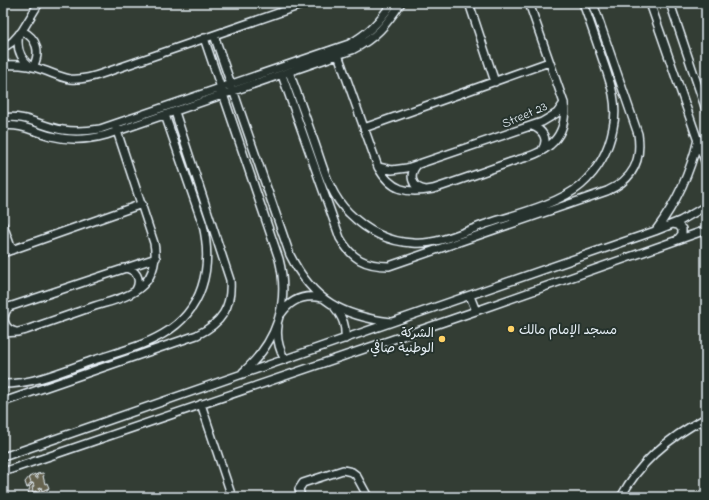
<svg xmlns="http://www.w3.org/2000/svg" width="709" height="500" viewBox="0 0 709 500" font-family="'Indie Flower','Playpen Sans Arabic',sans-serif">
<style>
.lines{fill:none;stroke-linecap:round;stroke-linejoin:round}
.minor-casing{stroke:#e8f1f8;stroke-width:10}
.minor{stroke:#26332d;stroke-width:7}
.wall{fill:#585645;stroke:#e8f1f8}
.shaded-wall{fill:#474638;stroke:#e8f1f8}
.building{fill:#666450;stroke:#e8f1f8}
.poi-dot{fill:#ffd166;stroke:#26332d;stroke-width:1.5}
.labels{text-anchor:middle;stroke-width:4;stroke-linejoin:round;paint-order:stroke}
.street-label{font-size:13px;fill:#e8f1f8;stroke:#26332d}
.poi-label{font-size:13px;fill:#e8f1f8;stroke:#26332d;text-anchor:start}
</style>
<rect width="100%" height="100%" fill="#333d34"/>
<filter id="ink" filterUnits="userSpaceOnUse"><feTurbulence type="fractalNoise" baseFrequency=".025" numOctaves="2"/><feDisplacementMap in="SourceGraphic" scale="8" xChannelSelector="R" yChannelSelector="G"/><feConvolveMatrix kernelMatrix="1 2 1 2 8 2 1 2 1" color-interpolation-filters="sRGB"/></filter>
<g filter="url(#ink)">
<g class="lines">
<defs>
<path id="minor" d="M469,3L495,82
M650,3L706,164
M670,3L706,110
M22,31C37,38 41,52 33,67
M19,34C16,47 19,57 30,66
M214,35L290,255C313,301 342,316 391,322
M204,38L279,259C290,303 277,342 243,372
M3,48L12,42L22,31L39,3
M336,49L378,167C391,191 407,194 433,189C458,181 483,172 508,163C522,158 539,155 550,145C563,134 566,119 564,103L529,3
M3,65C17,64 30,65 43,70C52,73 60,77 70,79C81,80 93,77 104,73L307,3
M289,72C298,95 306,118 314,141C323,166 329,194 349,213C367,231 389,242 413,243C438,245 463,232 486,224C514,215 559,204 581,185C598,170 609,149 613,128C619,102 609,79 601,55C595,37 589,20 583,3
M282,75L340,238C352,259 365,266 389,266L607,191C633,180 642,161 638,134L593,3
M3,118C24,114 43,127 63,130C76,132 88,131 100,129L349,44C368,34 380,21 392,3
M3,126C20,123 35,132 51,136C70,141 88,140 106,135L352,50C376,38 386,25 401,3
M532,126C543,130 549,139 542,150
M364,128L549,62
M418,164C408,174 411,188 426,190
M378,167L392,170L407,168L542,122L557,113L564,103
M673,224L678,225L682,229V234L678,239
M3,225L12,250
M656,230C677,202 690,174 698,139
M3,253L142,204
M124,268C136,269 142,279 136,290
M470,296L476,311
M9,307C1,316 3,329 16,332
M335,308C343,318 346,326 345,339
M3,309L156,258
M281,314C291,299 305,294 322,298
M278,326C276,338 279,349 285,360
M3,333L18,332L26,330C49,322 72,314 95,306C111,301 131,297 143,285C154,274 157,258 154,243L116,128
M3,384C34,384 63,371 91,361C115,353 141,347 163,334C203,311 213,268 203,225L165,115
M3,402L197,335C222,323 232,307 230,280L175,112
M201,404L232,497
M3,457L655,231L680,221L706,206
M3,472L473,312L706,230
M301,497L299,489L303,483L306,482L343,470L352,472L356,475L368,497
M621,497C640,461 671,436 706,418"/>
</defs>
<!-- minor casing -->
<use href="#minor" class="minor-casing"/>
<!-- minor -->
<use href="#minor" class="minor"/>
</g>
<!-- wall -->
<path class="wall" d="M37,474L43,478L45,493L39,496L38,495L36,497H33V496L30,497L28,492L30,489L29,487L27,488L25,482L29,477L35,476Z"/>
<!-- shaded-wall -->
<path class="shaded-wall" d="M31,483H33L29,487L27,488Z
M41,487L37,492L36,491L33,496L30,497L33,492L39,488Z
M49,488L45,493L39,496L42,491Z
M40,492L37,497H34L37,493Z"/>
<!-- building -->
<path class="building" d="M43,473L44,476H43L45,484L47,483L49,488L42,491L41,487L39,488L40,492L37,493L36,491L33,492L32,487L34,486L33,483H31L29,477L35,474L36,478H38L37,474Z"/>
</g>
<!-- markers -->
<g class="poi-dot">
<circle cx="511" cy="329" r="4"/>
<circle cx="442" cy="339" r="4"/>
</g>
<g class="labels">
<!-- street labels -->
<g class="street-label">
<text transform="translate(524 114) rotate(-23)" y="5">Street 23</text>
</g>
<!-- poi labels -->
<g class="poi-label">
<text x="519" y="334">مسجد الإمام مالك</text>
<text x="434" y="337" text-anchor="end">الشركة<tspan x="434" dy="15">الوطنية صافي</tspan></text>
</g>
</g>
<!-- margin -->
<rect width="709" height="500" fill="none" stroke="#26332d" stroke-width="16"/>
<rect x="8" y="8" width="693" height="484" fill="none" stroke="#e8f1f8" stroke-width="1.5" filter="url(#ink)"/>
</svg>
